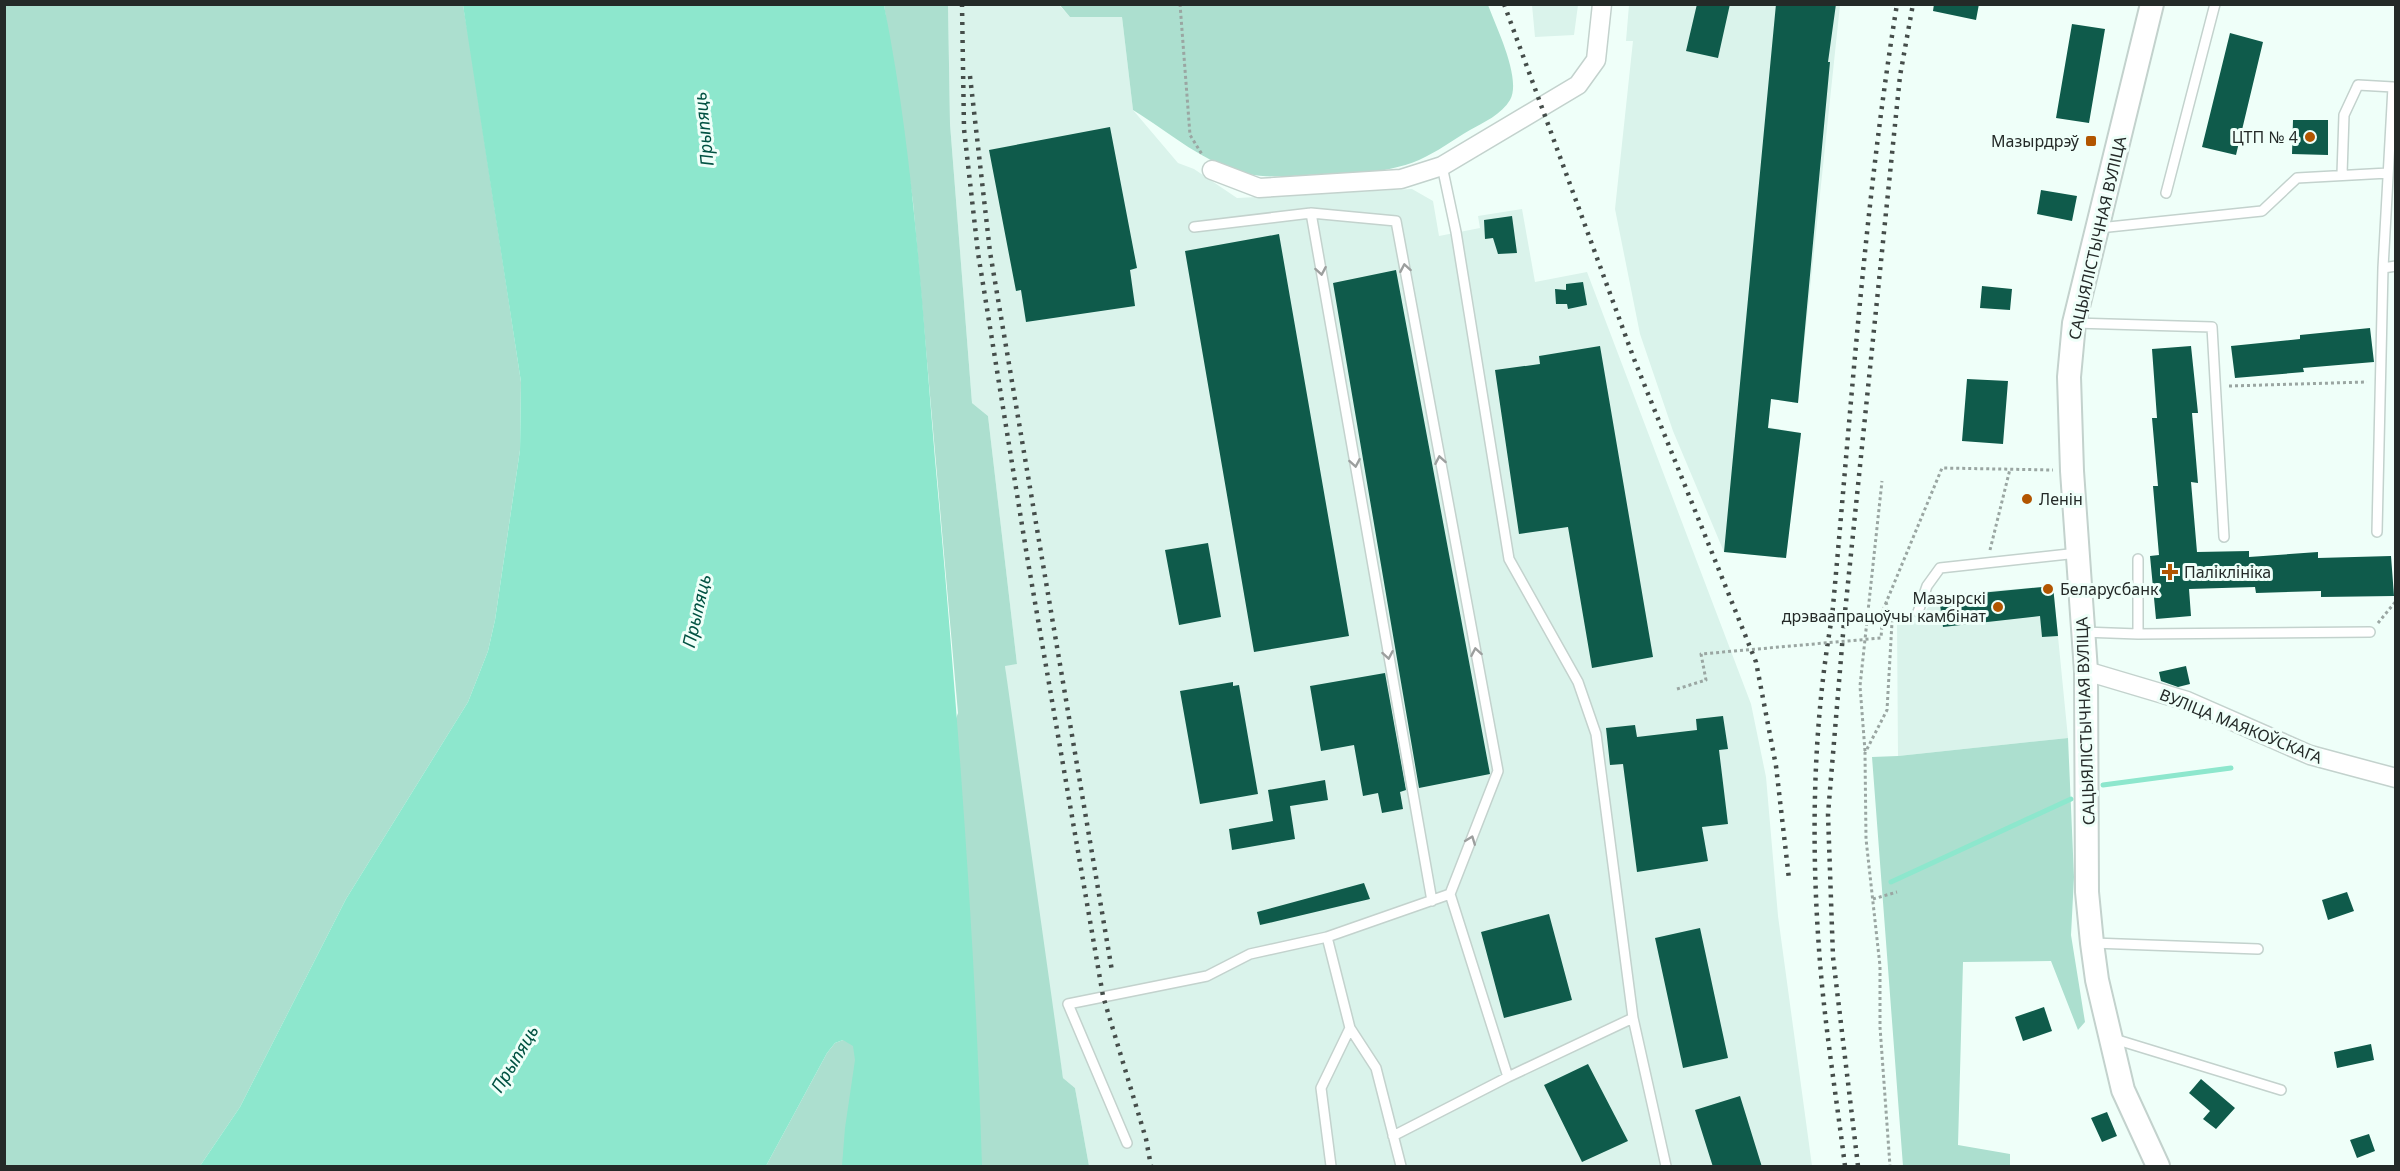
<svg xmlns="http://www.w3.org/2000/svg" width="2400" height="1171" viewBox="0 0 2400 1171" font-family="'Noto Sans',sans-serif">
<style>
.built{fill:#daf3eb}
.green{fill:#acdfcf}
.water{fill:#8de7cd}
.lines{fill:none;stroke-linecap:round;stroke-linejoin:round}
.stream{stroke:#8de7cd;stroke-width:5}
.building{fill:#0f5b4b}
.service-casing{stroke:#c3d2cd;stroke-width:12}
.minor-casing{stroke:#c3d2cd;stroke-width:21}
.tertiary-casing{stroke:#c3d2cd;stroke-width:26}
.path{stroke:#9aa6a2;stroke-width:3;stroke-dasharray:3 3;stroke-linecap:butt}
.service{stroke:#fff;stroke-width:9}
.minor{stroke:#fff;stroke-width:18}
.tertiary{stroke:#fff;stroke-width:22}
.rail{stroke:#454d4a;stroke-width:4.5;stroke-dasharray:3 6;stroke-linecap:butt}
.path-bridge{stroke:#9aa6a2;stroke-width:3;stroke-dasharray:3 3;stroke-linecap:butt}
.oneway{stroke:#9c9f9e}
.poi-dot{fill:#b25500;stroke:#effff9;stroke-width:2}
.labels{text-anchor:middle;stroke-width:6;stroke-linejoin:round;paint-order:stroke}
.poi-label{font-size:16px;fill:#242a28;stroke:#effff9;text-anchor:end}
.street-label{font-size:16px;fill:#242a28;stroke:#effff9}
.water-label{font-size:18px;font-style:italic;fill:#015242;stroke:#effff9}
</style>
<rect width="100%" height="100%" fill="#effff9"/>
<!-- built -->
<path class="built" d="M948,5H1059L1070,17H1122L1133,110L1178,163L1194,169L1237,198L1412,189L1433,201L1439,236L1480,228L1478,216L1522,209L1535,282L1587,272L1751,704L1766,777L1778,916L1812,1166H1089L1075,1088L1063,1078L1018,800L1005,665L1017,664L988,416L972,403L950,124Z
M1532,5H1578L1574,35L1535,37Z
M1629,5H1840L1798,403L1771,399L1768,427L1801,433L1786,558L1724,552L1673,431L1640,334L1615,209L1633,41H1626Z
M2053,586L2068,738L1898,756L1897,623L1919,619L1938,595Z"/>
<!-- green -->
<path class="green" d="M1059,4L1488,5C1496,27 1522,79 1510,100C1502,114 1483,123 1470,130C1453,140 1437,152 1419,160C1383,175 1345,174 1307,175C1288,176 1267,178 1248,174C1206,165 1169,132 1133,110L1122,17H1070Z
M5,5H463L469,39L521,382L520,450L495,620L488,651L468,702L346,899L240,1107L200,1166H5Z
M884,5H948L950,124L972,403L988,416L1017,664L1005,666L1063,1078L1075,1088L1089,1166H766L827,1053L835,1043L843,1040L958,713L913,202Z
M2068,738L2074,877L2071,935L2085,1022L2078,1030L2051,961L1963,962L1958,1145L2010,1154V1166H1903L1872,757L1898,756Z"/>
<!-- water -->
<path class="water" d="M463,5H884C914,154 922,307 935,459C956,695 975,930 982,1166H842L845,1128L855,1060L853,1046L843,1040L835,1043L827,1053L766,1166H200L240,1107L346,899L468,702L488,651L495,620L520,450L521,382Z"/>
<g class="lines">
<!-- stream -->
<path class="stream" d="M2103,785L2231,768
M1891,882L2071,799"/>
</g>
<!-- building -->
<path class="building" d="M1697,4H1730L1718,58L1686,51Z
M1776,4H1836L1828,62H1830L1798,403L1771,399L1768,428L1801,433L1786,558L1724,552Z
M1934,4H1979L1976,20L1933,11Z
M2072,24L2105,29L2089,123L2056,118Z
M2230,33L2263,42L2236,155L2202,147Z
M2293,120H2328V155L2292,154Z
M1110,127L1137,268L1130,270L1135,306L1026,322L1021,290L1016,291L989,150Z
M2041,190L2077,196L2072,221L2037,214Z
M1512,216L1517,253L1498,254L1493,238L1485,239L1484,220Z
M1279,234L1349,636L1254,652L1185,251Z
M1396,270L1490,774L1419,788L1333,283Z
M1583,282L1587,305L1568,309L1567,304H1556L1555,289L1566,290V284Z
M1982,286L2012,289L2010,310L1980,308Z
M2370,328L2374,362L2303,368L2304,372L2235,378L2231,346L2300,339V335Z
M1600,346L1653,657L1592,668L1568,527L1519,534L1495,370L1540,364L1539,356Z
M2191,346L2198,413H2192L2198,483L2191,482L2197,552L2249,551V557L2318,552V558L2391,556L2394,596L2321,597V591L2256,593L2255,587L2189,589L2191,616L2156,619L2150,556L2159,555L2153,486H2158L2152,418H2157L2152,349Z
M1967,379L2008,381L2003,444L1962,441Z
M1208,543L1221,617L1179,625L1165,550Z
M2053,586L2058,636L2042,637L2040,616L1943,627L1939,597Z
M2186,666L2190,684L2178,687L2161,681L2159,672Z
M1385,673L1406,790L1400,792L1403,809L1382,813L1378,793L1363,796L1354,745L1321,751L1310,686Z
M1233,682V686L1239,685L1258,794L1200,804L1180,691Z
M1723,716L1728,749L1719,750L1728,824L1702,827L1708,861L1637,872L1623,764L1610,765L1606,728L1635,725L1637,737L1697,730L1696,719Z
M1325,780L1328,800L1290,806L1295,839L1232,850L1229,829L1273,821L1268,790Z
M1364,883L1370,899L1260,925L1257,912Z
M2347,892L2354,911L2328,920L2322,900Z
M1549,914L1572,1000L1504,1018L1481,932Z
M1700,928L1728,1058L1683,1068L1655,938Z
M2044,1007L2052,1031L2023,1041L2015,1017Z
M2371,1044L2374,1060L2337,1068L2334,1052Z
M1588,1064L1628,1141L1582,1162L1544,1085Z
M2201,1079L2235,1108L2216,1129L2203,1119L2210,1111L2189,1093Z
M1740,1096L1762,1167H1713L1695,1110Z
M2107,1112L2117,1136L2102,1142L2091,1118Z
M2369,1134L2375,1151L2357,1158L2350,1140Z"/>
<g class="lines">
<defs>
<path id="service" d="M1442,166L1456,232L1509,559L1578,682L1596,734L1633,1018L1666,1166
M2342,174L2344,115L2358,85L2393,87L2383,268
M2166,193L2215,4
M1311,213L1432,901
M1194,227L1311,213L1396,221L1498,771L1450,894L1508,1077
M2099,228L2262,211L2297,178L2388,173
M2074,323L2212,327L2224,537
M2377,532L2383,268L2396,266
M1918,612L1927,586L1940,568L2078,553
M2083,632L2138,634V559
M2138,634L2370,632
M2093,943L2258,949
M1350,1028L1376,1068L1401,1166
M2111,1038L2281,1090
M1393,1136L1508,1077L1633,1018
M1127,1143L1068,1004L1207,976L1250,954L1327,937
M1331,1166L1321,1088L1350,1028L1327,937L1450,894"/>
<path id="minor" d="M1212,170L1259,188L1401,179L1442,166L1578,85L1596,60L1602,4
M2086,671L2187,701L2310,755L2396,778"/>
<path id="tertiary" d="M2152,4L2074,323L2069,377L2072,471L2086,671L2087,892L2092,943L2097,980L2123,1090L2158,1166"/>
</defs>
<!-- service casing -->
<use href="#service" class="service-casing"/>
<!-- minor casing -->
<use href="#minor" class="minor-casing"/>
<!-- tertiary casing -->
<use href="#tertiary" class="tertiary-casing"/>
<!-- path -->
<path class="path" d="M1180,4L1190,135L1203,156
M2229,386L2367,382
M1990,550L2010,469
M1886,602L1892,622L1887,710L1865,753L1866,839L1880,966V1027L1890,1166
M1883,610L1942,468L2053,470
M2378,623L2396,601
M1865,751L1860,686L1882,481
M1873,899L1897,892"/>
<!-- service -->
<use href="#service" class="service"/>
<!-- minor -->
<use href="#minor" class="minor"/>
<!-- tertiary -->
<use href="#tertiary" class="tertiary"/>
<!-- rail -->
<path class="rail" d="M962,4L964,129L978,253L1027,556L1103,996L1146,1139L1151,1166
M1504,4L1634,359L1756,662L1776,766L1789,879
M970,76L990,252L1112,971
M1845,1166C1836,1094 1824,1022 1819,949C1811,839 1813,725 1832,617C1851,413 1864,207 1897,4
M1858,1166L1833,957L1828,814L1844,622L1900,76L1913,4"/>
<!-- path-bridge -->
<path class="path-bridge" d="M1677,689L1706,680L1701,654L1881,638L1883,610"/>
</g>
<!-- one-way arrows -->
<defs><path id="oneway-chevron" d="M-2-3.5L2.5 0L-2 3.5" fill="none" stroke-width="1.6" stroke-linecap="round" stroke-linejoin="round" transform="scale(1.5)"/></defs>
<g class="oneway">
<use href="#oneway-chevron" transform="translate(1405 268) rotate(-100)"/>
<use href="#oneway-chevron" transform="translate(1321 271) rotate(80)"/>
<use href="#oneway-chevron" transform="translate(1440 460) rotate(-100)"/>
<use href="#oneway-chevron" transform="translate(1355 463) rotate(80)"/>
<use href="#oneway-chevron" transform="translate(1476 652) rotate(-100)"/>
<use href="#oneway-chevron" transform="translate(1388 655) rotate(80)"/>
<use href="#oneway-chevron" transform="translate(1471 840) rotate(-69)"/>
</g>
<!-- markers -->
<g class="poi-dot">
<circle cx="2310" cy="137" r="6"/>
<rect x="2085" y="135" width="12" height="12" rx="3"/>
<circle cx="2027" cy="499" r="6"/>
<path d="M2167 563h6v6h6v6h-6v6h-6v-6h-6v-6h6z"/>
<circle cx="2048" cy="589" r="6"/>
<circle cx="1998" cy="607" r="6"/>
</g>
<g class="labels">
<!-- poi labels -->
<g class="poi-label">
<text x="2298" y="143">ЦТП № 4</text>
<text x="2079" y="147">Мазырдрэў</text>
<text x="2039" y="505" text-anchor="start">Ленін</text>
<text x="2184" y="578" text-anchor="start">Паліклініка</text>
<text x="2060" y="595" text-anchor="start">Беларусбанк</text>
<text x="1986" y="604">Мазырскі<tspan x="1986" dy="18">дрэваапрацоўчы камбінат</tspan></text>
</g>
<!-- street labels -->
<g class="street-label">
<text transform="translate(2097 238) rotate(-77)" y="6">САЦЫЯЛІСТЫЧНАЯ ВУЛІЦА</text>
<text transform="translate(2085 721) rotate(-92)" y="6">САЦЫЯЛІСТЫЧНАЯ ВУЛІЦА</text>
<text transform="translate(2241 726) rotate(22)" y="6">ВУЛІЦА МАЯКОЎСКАГА</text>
</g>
<!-- water labels -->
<g class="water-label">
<text transform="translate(704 129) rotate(-96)" y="6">Прыпяць</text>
<text transform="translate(697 611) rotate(-77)" y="6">Прыпяць</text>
<text transform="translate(515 1059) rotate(-59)" y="6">Прыпяць</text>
</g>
</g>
<!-- border -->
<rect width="2400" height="1171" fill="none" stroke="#242a28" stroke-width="12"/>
</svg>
